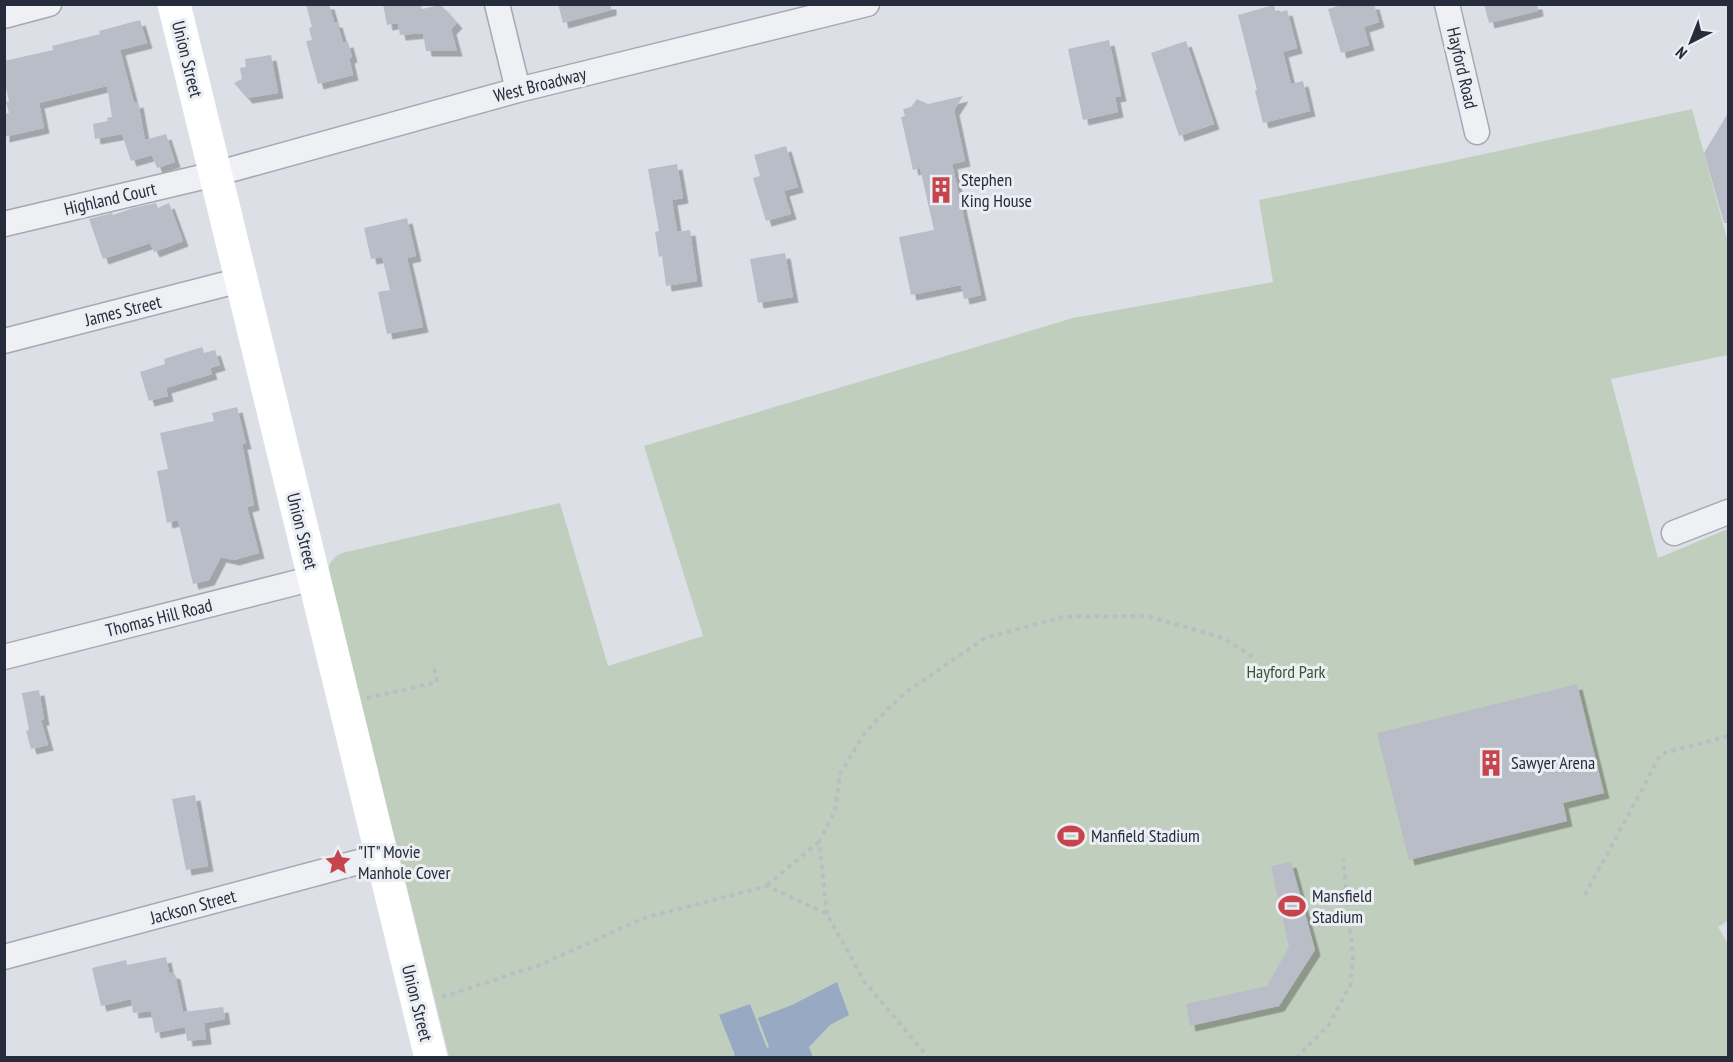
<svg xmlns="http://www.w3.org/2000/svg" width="1733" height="1062" viewBox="0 0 1733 1062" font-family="'PT Sans Narrow',sans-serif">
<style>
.green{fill:#c0cfbd}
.water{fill:#98a9c4}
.building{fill:#b9bdc8;filter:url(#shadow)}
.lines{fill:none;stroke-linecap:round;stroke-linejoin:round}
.street-casing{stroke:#a5a9b2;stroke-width:27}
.path{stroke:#babdc4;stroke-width:4;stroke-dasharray:4.5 4.5;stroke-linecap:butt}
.street{stroke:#eef0f4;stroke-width:24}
.secondary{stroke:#fff;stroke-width:33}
.labels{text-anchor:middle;stroke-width:6;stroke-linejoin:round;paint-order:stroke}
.street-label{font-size:18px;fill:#262c3b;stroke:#ebeef3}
.poi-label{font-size:18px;fill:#262c3b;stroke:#ebeef3;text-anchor:start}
.park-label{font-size:18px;fill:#385634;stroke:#ebeef3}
</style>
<defs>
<filter id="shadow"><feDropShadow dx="5.5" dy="5.5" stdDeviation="0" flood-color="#0004"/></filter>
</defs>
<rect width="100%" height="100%" fill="#dcdfe5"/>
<!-- green -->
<path class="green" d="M1692,109L1728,242V355L1611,379L1658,558L1728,529V921L1718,927L1728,944V1057H449L328,570C330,561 334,557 342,553L560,503L608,666L703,636L644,446L1073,318L1273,282L1259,200L1447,162Z"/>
<!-- water -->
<path class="water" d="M837,982L849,1015L830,1025L809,1047L813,1057H731L735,1055L719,1015L750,1004L767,1048L769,1047L758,1018L792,1005Z"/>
<!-- building -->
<path class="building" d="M306,4H329L334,22H337L343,43L348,42L352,57L349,58L353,75L318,84L306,41L312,40L309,28L312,27Z
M383,4H420L422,9L441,5L457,23L451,29L457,51H426L423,33L400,35L398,23L387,25Z
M558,4H611V10L563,23Z
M1345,4H1374L1379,22L1364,27L1369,45L1341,53L1328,9Z
M1484,4H1537L1538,11L1489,23Z
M1274,5L1276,13L1287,10L1297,48L1283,52L1291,84L1303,81L1310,111L1263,123L1255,91L1257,90L1238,15Z
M140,20L147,43L120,50L134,103L138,102L145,140L166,134L175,162L157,168L152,155L131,161L122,134L95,139L93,124L108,121L107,118L112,117L107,86L39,103L44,128L4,137V114L9,113L6,102L9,101L4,80V61L53,50L52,46L100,34L99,31Z
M1109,40L1121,96L1115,97L1118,112L1083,120L1068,49Z
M1186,41L1214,124L1179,136L1151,53Z
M271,55L278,93L247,98L234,83L242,79L240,68L246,67L245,59Z
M963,96L954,110L965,161L952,164L981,295L964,299L961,285L911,295L899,237L934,230L920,168L913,170L901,117L905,116L903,109L911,107L917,99L928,104Z
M1728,113V223H1724L1704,153Z
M786,146L798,187L784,191L791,214L766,221L753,178L760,176L754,155Z
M677,164L683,198L672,200L677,232L690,230L697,281L666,286L662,256L659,257L655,232L659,231L648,169Z
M156,203L158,208L169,203L183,241L154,252L150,243L103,259L89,219L112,213L113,215L133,208Z
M407,218L416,256L407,258L423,327L387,334L378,292L390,290L382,257L371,259L364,228Z
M785,253L793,297L758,303L750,259Z
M202,347L204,353L215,350L220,365L210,368L212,374L166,388L168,396L149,401L140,372L165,364L164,359Z
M237,407L246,444H242L254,505L247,507L259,553L234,560L221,557L209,580L193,584L178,520L167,523L157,471L168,469L160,433L214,421L212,413Z
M1577,684L1604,793L1563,803L1567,821L1409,860L1377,733Z
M39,690L44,720H41L48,745L31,749L26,731L29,730L22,693Z
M195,795L208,866L186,870L172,799Z
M1291,862L1315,950L1279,1006L1190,1026L1186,1004L1267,986L1289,947L1271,866Z
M166,957L169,972L175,974L183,1012L223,1007L225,1019L204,1023L206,1039L187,1041L185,1027L155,1033L151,1011L133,1013L131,999L101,1006L92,968L126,960L127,965Z"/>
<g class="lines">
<defs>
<path id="street" d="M497,4L518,90
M1447,4L1477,132
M4,16L49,4
M4,224L215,174L518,90L867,4
M4,341L241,280
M1674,533L1728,512
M4,657L314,578
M4,957L381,856"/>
</defs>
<!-- street casing -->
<use href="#street" class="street-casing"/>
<!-- path -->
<path class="path" d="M367,698L437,682L433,664
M767,885L819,842
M1585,895L1661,754L1728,736
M827,914L819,842L835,811L840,774L866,731L902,695L985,638L1063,617L1147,616L1223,638L1253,657
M442,997L540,965L644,918L767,886L827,914L864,981L929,1058
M1296,1058L1328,1026L1350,986L1353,957L1343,859"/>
<!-- street -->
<use href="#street" class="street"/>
<!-- secondary -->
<path class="secondary" d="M174,4L431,1058"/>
</g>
<!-- icons -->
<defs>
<symbol id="building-bare" viewBox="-9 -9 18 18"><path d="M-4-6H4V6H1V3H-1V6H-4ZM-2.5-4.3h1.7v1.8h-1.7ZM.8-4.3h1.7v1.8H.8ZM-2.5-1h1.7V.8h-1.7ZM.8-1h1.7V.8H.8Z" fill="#c6454d" stroke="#ebeef3" stroke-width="2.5" paint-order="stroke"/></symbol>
<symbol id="stadium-bare" viewBox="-9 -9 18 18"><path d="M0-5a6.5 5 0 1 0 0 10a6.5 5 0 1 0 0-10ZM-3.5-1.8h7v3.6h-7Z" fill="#c6454d" stroke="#ebeef3" stroke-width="2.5" paint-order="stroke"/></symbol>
<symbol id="sight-bare" viewBox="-9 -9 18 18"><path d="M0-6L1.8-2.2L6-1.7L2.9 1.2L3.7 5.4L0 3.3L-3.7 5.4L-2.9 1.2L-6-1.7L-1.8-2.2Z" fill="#c6454d" stroke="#ebeef3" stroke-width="2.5" paint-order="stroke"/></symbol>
</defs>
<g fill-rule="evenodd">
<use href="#building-bare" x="922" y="171" width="38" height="38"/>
<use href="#building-bare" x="1472" y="744" width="38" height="38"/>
<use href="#stadium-bare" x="1052" y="817" width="38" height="38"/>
<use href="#sight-bare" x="319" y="843" width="38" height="38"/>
<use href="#stadium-bare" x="1273" y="887" width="38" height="38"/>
</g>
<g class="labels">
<!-- street labels -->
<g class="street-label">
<text transform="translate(187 59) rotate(76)" y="6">Union Street</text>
<text transform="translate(1462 68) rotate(77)" y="6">Hayford Road</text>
<text transform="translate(540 85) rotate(-14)" y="6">West Broadway</text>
<text transform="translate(110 199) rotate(-13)" y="6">Highland Court</text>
<text transform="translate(123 311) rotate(-14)" y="6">James Street</text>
<text transform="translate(302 531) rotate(76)" y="6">Union Street</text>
<text transform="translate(159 618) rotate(-14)" y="6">Thomas Hill Road</text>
<text transform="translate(193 907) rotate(-15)" y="6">Jackson Street</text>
<text transform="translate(417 1003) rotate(76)" y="6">Union Street</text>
</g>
<!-- poi labels -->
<g class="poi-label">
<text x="961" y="186">Stephen<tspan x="961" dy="21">King House</tspan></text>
<text x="1511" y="769">Sawyer Arena</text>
<text x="1091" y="842">Manfield Stadium</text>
<text x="358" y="858">"IT" Movie<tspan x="358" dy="21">Manhole Cover</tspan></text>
<text x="1312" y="902">Mansfield<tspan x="1312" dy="21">Stadium</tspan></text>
</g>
<!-- park labels -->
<g class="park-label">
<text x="1286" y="678">Hayford Park</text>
</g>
</g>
<!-- border -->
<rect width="1733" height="1062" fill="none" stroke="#262c3b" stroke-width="12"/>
<!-- north arrow -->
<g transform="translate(1691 42) rotate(222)" stroke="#ebeef3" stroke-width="4.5" paint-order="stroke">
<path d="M0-4.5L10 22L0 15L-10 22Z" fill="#262c3b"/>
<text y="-9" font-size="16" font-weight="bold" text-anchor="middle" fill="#262c3b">N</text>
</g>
</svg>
